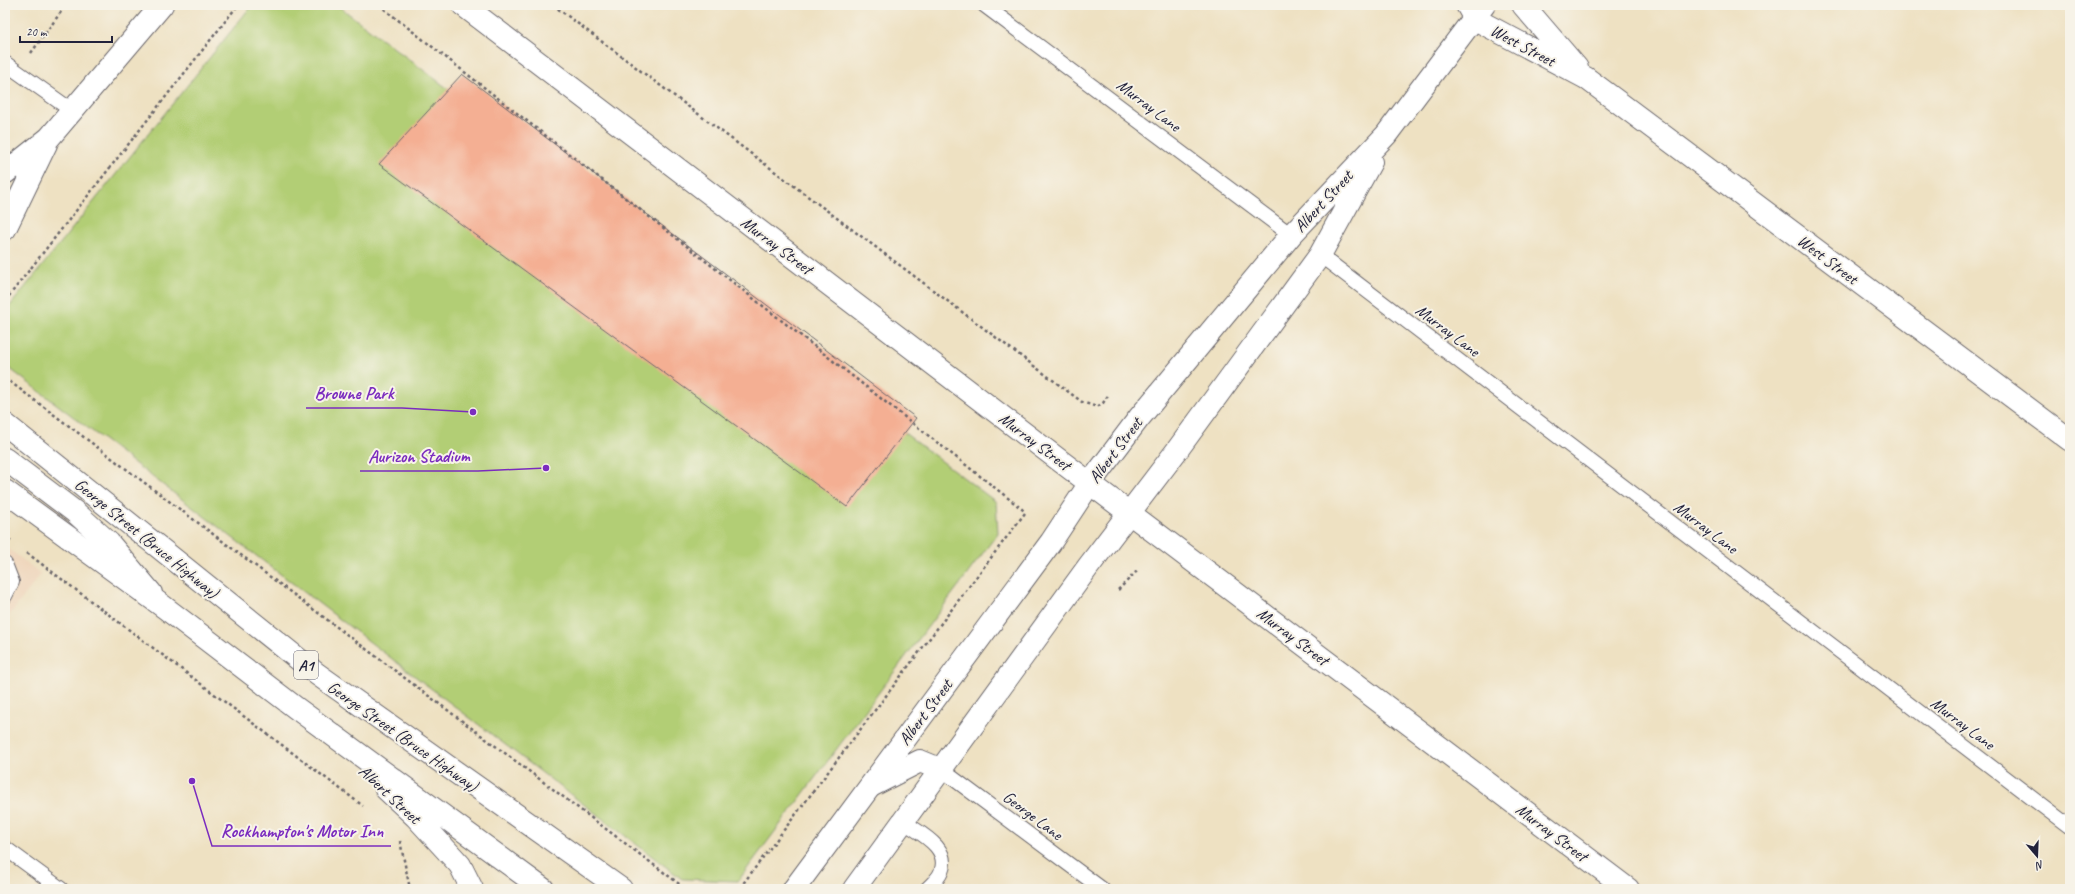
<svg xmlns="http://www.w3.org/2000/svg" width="2075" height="894" viewBox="0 0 2075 894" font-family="Caveat,sans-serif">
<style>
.built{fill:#efd6bc}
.green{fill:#b2ce75;stroke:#6a7858}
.building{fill:#f4af93}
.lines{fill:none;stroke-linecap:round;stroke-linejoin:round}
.service-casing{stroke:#69656a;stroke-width:16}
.minor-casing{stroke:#69656a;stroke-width:24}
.tertiary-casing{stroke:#69656a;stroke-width:24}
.trunk-casing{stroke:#69656a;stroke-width:24}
.path{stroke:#69656a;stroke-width:2.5;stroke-dasharray:3 3;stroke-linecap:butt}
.service{stroke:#fff;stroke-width:14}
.minor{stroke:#fff;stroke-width:22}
.tertiary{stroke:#fff;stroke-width:22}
.trunk{stroke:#fff;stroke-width:22}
.labels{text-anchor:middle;stroke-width:4;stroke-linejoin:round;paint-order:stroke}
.shield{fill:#f7f3e8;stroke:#62616f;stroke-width:1}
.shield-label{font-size:16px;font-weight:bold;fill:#22223b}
.street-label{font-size:17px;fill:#22223b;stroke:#f7f3e8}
.leader{fill:none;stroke:#7b2cbf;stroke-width:1.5}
.callout-dot{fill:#7b2cbf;stroke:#f7f3e8;stroke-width:1.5}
.callout-label{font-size:18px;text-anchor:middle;font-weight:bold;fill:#7b2cbf;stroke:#f7f3e8;stroke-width:4;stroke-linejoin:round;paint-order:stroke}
</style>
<rect width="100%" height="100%" fill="#f7f3e8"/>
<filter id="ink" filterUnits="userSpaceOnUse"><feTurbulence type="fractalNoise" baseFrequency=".025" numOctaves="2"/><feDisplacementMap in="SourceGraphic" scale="8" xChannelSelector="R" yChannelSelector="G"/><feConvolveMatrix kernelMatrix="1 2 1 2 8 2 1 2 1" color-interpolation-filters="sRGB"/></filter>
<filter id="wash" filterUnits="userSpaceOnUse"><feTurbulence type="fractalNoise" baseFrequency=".012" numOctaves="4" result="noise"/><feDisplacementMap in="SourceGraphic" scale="16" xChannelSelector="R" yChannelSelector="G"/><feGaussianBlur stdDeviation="0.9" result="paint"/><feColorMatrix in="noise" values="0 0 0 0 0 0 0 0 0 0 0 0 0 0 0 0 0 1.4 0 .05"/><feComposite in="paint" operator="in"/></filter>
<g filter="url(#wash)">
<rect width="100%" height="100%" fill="#eee1c2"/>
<!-- built -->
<path class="built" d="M5,546L41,574L5,621Z"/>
<!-- green -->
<path class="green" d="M252,5H337L996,502L998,533L738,881L682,879L5,365V312Z"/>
<g id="blocks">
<!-- building -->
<path class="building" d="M462,74L916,418L847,507L379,164Z"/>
</g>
</g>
<g filter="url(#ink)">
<use href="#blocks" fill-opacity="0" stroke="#69656a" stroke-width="1"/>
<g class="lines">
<defs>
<path id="service" d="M984,5L1291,235
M5,63L71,110
M1320,255L2070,827
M5,564L12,582L5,596
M942,770L1102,889
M904,822C921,834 951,848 941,872C939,878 932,884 927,889
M5,848L61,889"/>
<path id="minor" d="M463,5L1059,460L1628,889
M1467,5L1475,19L1586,78L2070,440
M1523,5L1577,68
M5,173L49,138L162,5
M5,229L46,144
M5,459L75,512L109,543L151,593
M871,786L920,761L942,770"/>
<path id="tertiary" d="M794,889L1051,542L1090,483L1139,418L1291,235L1386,135L1484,5
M854,889L1088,567L1178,449L1320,255L1371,162"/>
<path id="trunk" d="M5,424L317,674L621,889
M5,491L164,607L296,708L543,889
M386,789L416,817L460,865L472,889"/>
</defs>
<!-- service casing -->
<use href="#service" class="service-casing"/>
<!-- minor casing -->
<use href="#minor" class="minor-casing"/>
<!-- tertiary casing -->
<use href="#tertiary" class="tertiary-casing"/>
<!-- trunk casing -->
<use href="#trunk" class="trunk-casing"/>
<!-- path -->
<path class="path" d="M379,5L1022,509L1025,513L739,889
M553,5L1082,402L1097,407L1103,403L1109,394
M31,53L66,5
M5,301L238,5
M5,378L686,889
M5,537L11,541
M27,553L363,806
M1118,590L1137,571
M400,841L410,889"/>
<!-- service -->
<use href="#service" class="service"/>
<!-- minor -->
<use href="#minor" class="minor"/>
<!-- tertiary -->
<use href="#tertiary" class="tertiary"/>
<!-- trunk -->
<use href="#trunk" class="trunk"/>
</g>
</g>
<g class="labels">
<!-- shield labels -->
<rect class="shield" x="294" y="651" width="24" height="28" rx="3"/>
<g class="shield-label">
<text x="306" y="671">A1</text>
</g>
<!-- street labels -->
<g class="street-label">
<text transform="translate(1523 45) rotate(28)" y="6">West Street</text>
<text transform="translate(1149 105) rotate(37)" y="6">Murray Lane</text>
<text transform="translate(1323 201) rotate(-47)" y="6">Albert Street</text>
<text transform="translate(777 245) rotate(37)" y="6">Murray Street</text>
<text transform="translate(1828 259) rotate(37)" y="6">West Street</text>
<text transform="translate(1448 330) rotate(37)" y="6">Murray Lane</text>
<text transform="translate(1035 441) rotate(37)" y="6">Murray Street</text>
<text transform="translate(1115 450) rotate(-53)" y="6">Albert Street</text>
<text transform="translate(1706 527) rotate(37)" y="6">Murray Lane</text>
<text transform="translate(147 538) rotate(39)" y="6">George Street (Bruce Highway)</text>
<text transform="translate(1293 636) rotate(37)" y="6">Murray Street</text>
<text transform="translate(925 712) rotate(-53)" y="6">Albert Street</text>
<text transform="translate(1963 723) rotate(37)" y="6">Murray Lane</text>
<text transform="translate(403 736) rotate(35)" y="6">George Street (Bruce Highway)</text>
<text transform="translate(390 794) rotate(43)" y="6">Albert Street</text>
<text transform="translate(1033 815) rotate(37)" y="6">George Lane</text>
<text transform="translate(1552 832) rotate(37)" y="6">Murray Street</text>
</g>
</g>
<!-- callouts -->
<path class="leader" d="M473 412L402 408H306M546 468L478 471H360M192 781L212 846H391"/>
<g class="callout-dot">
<circle cx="473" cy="412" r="4"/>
<circle cx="546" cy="468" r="4"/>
<circle cx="192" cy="781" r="4"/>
</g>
<g class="callout-label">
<text x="354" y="399">Browne Park</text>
<text x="419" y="462">Aurizon Stadium</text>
<text x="302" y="837">Rockhampton's Motor Inn</text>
</g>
<!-- margin -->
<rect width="2075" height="894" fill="none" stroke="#f7f3e8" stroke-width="20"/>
<!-- north arrow -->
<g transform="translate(2037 856) rotate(161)" stroke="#f7f3e8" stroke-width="3" paint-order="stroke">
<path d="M0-3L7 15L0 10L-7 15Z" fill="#22223b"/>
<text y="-6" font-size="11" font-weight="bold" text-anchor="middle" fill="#22223b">N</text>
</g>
<!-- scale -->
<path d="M20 36v6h92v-6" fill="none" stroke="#22223b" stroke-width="2"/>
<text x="26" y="36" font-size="12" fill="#22223b" stroke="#f7f3e8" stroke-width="3" paint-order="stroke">20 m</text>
</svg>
